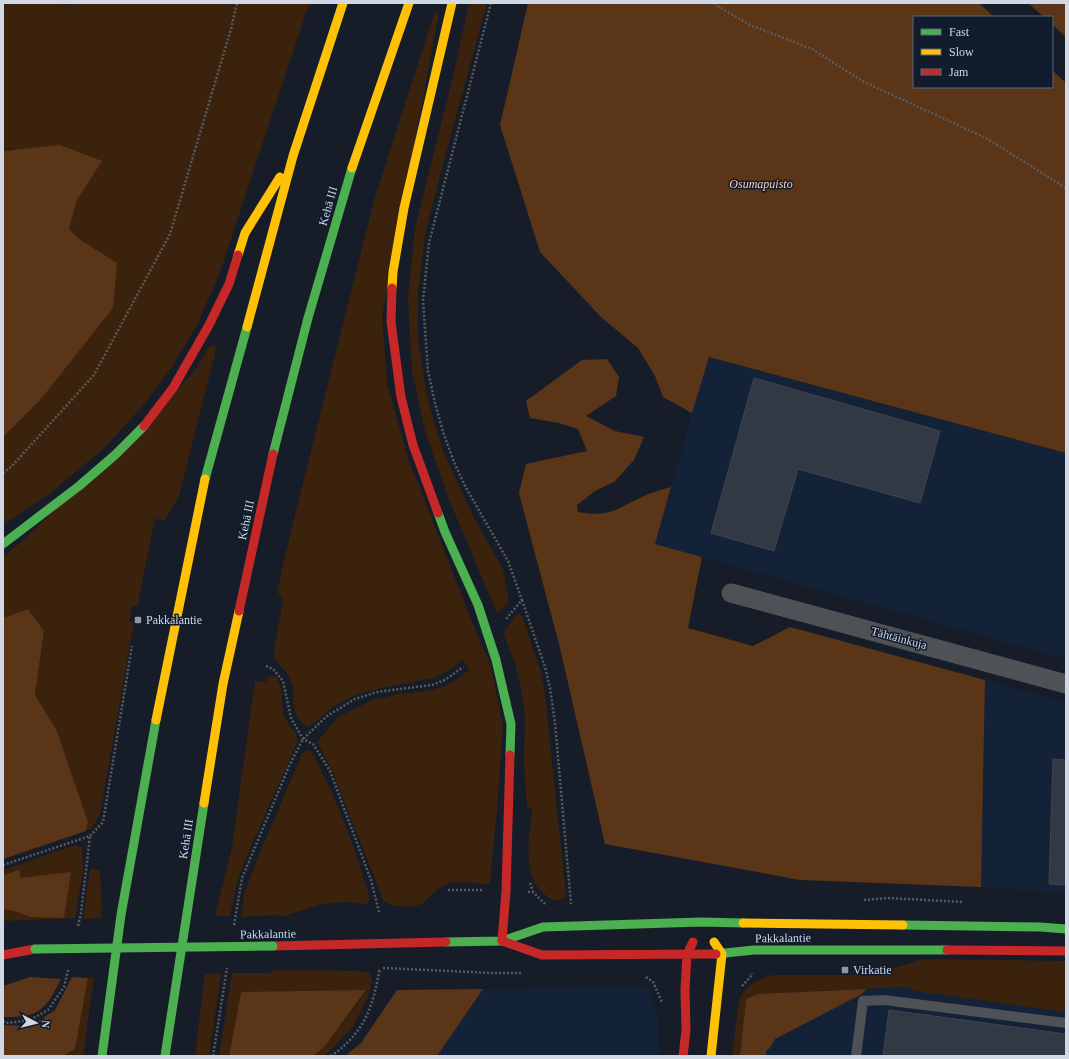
<svg xmlns="http://www.w3.org/2000/svg" width="1069" height="1059" viewBox="0 0 1069 1059" font-family="Georgia,serif">
<style>
.built{fill:#142238}
.green{fill:#3b220d}
.forest{fill:#5a3517}
.building{fill:#313945;stroke:#40454f}
.lines{fill:none;stroke-linecap:round;stroke-linejoin:round}
.path{stroke:#585c61;stroke-width:2.5;stroke-dasharray:2 2;stroke-linecap:butt}
.lane{stroke:#4e5155;stroke-width:10}
.street{stroke:#4e5155;stroke-width:19}
.fast{stroke:#4caf50;stroke-width:9}
.slow{stroke:#ffc107;stroke-width:9}
.jam{stroke:#c62828;stroke-width:9}
.fast-bridge{stroke:#4caf50;stroke-width:9}
.poi-dot{fill:#8f97a3;stroke:#111c2e;stroke-width:1.5}
.labels{text-anchor:middle;stroke-width:3;stroke-linejoin:round;paint-order:stroke}
.park-label{font-size:12px;font-style:italic;fill:#fdd1b1;stroke:#111c2e}
.street-label{font-size:12px;fill:#d0d8e5;stroke:#111c2e}
.poi-label{font-size:12px;fill:#d0d8e5;stroke:#111c2e;text-anchor:start}
</style>
<rect width="100%" height="100%" fill="#171d28"/>
<!-- built -->
<path class="built" d="M708,357L1066,453V659L655,544Z
M985,680L1066,703V893L981,887Z
M1066,986V1056H748L758,994L905,987Z
M648,988L658,1015L659,1056H437L483,989Z"/>
<!-- green -->
<path class="green" d="M3,3H56L66,5L73,3H310L305,16L219,275L197,325L172,367L142,407L102,450L49,494L3,525V437L41,399L82,241L69,229L77,200L85,187L13,149L3,151Z
M469,3H487L439,179L425,234L418,293V339L427,396L443,451L473,516L503,569L509,602L497,613L450,502L425,431L412,371L408,296L415,229L452,81Z
M439,12L382,317L387,383L408,458L478,637L490,662L503,726L497,808L490,884L452,882L438,889L423,903L413,907L394,906L384,902L333,773L317,742L338,717L370,701L398,694L434,690L454,682L469,670L463,659L451,669L434,678L381,688L355,695L336,705L309,727C287,716 298,697 290,679C287,671 278,664 273,657L283,600L277,591L294,519L375,197L434,14Z
M213,345L215,347V354L179,496L165,520L155,519L137,607L132,606L129,621L134,622L100,814L92,828L86,831L88,822L57,731L35,695L44,631L28,609L3,618V557L25,539L192,374L209,347Z
M517,614L521,615L523,618L540,669L544,686L566,896C562,900 558,901 552,899C548,897 545,895 542,892C521,872 530,836 532,810L527,806L524,765L525,714L521,689L515,663L503,633Z
M268,676L276,677C284,688 280,703 284,715C287,725 296,730 298,741L246,858L236,886L230,916H215L232,847L255,681L266,682Z
M307,750L311,751C337,798 355,847 370,899L367,904L347,902L321,904L284,916L274,915L241,917L244,896L246,888L261,850L302,754Z
M76,845L82,847L83,873L75,918L3,921V909L17,912L30,917L19,870L3,875V870Z
M90,869L100,870L102,918L83,919Z
M921,959L1066,961V1012L917,991L905,987L758,994L746,1000L740,1056H732L739,1000C745,985 759,978 774,975H870L915,962Z
M273,970L355,971L369,972L371,976L372,981L368,997L352,1028L332,1049L323,1056H313L325,1046L366,991L241,992L229,1056H219L232,973H271Z
M221,973L209,1056H195L205,974Z
M88,978H94L83,1056H63L75,1049Z"/>
<!-- forest -->
<path class="forest" d="M528,3H979L994,17H914V87H1052V70L1066,83V453L709,357L692,413L663,397L655,376L638,348L601,317L540,252L500,125Z
M1028,3H1066V37L1052,24V17H1044Z
M60,145L102,161L77,200L69,229L82,241L117,263L113,308L41,399L3,437V151Z
M607,359L619,377L616,396L586,416L615,431L644,437L634,460L614,482L595,491L577,505L578,512C609,518 618,508 644,496C652,492 662,490 671,487L655,544L702,557L688,628L753,646L790,627L985,680L981,887L800,880L605,844L560,648L519,493L526,464L587,451L578,429L559,423L530,418L526,401L582,360Z
M28,609L44,631L35,695L57,731L88,822L86,831L3,859V618Z
M19,870L21,878L71,872L64,918L30,917L17,912L3,909V875Z
M30,977L61,979C52,995 47,1012 25,1016C18,1017 10,1017 3,1017V986Z
M72,977L88,978L75,1049L63,1056H3V1025L25,1026L40,1020L55,1010Z
M483,989L437,1056H345L361,1043L397,990Z
M866,989L862,994L775,1039L770,1048L766,1051V1056H740L746,999L758,994Z
M366,990L325,1046L313,1056H229L241,992Z"/>
<!-- building -->
<path class="building" d="M754,378L940,431L920,503L798,469L774,551L711,533Z
M1053,759L1066,760V885L1049,884Z
M889,1010L1066,1034V1056H883Z"/>
<g class="lines">
<!-- path -->
<path class="path" d="M491,3L429,243L423,300L425,329L428,371L435,403L443,432L454,462L465,486L508,561L522,600L506,619
M715,3L716,5L750,25L812,49L864,82L986,138L1066,188
M3,473L12,466L94,375L170,234L231,29L237,3
M522,600L545,667L550,688L555,723L571,904
M266,666L273,669L283,681L291,718L303,739L313,744L330,771L371,880L379,912
M3,865L90,836L103,822L132,646
M530,883L533,892
M448,890H483
M528,892H533L545,904
M864,900L888,898L963,902
M234,925L242,878L290,764L303,739L327,716L355,699L377,692L432,685L445,680L463,667
M78,926L81,913L90,836
M383,968L492,973H522
M646,977L653,982L662,1002
M742,986L752,975V973
M3,1021L6,1023L30,1020L48,1010L64,987L68,970
M213,1056L227,968
M331,1056C337,1052 343,1047 348,1042C370,1020 374,997 380,968"/>
<!-- lane -->
<path class="lane" d="M856,1056L863,1001L884,1000L1066,1023"/>
<!-- street -->
<path class="street" d="M731,593L1066,684"/>
<!-- fast -->
<path class="fast" d="M273,454L308,318L352,168
M205,479L247,327
M438,513L445,532L478,605L496,660L511,724L510,755
M3,544L79,486L115,455L144,426
M903,925L1040,927L1066,929
M446,942L502,941L543,927L701,922L743,923
M716,954L754,950H947
M102,1056L121,915L156,720
M165,1056L204,803"/>
<!-- slow -->
<path class="slow" d="M352,168L409,3
M238,255L245,233L280,177
M392,288L393,272L404,208L452,3
M247,327L293,156L343,3
M156,720L205,479
M204,803L223,684L239,611
M743,923L903,925
M711,1056L722,954L714,942"/>
<!-- jam -->
<path class="jam" d="M392,288L391,322L401,397L413,445L438,513
M144,426L173,388L209,325L229,284L238,255
M239,611L273,454
M502,941L542,955L716,954
M502,941L506,891L510,755
M273,946L446,942
M947,950L1066,951
M3,955L35,949
M683,1056L686,1030L685,990L687,954L693,942"/>
<!-- fast-bridge -->
<path class="fast-bridge" d="M35,949L273,946"/>
</g>
<!-- markers -->
<g class="poi-dot">
<rect x="134" y="616" width="8" height="8" rx="2"/>
<rect x="841" y="966" width="8" height="8" rx="2"/>
</g>
<g class="labels">
<!-- park labels -->
<g class="park-label">
<text x="761" y="188">Osumapuisto</text>
</g>
<!-- street labels -->
<g class="street-label">
<text transform="translate(328 206) rotate(-74)" y="4">Kehä III</text>
<text transform="translate(246 520) rotate(-78)" y="4">Kehä III</text>
<text transform="translate(899 638) rotate(15)" y="4">Tähtäinkuja</text>
<text transform="translate(186 839) rotate(-81)" y="4">Kehä III</text>
<text transform="translate(268 934) rotate(-1)" y="4">Pakkalantie</text>
<text transform="translate(783 938) rotate(-1)" y="4">Pakkalantie</text>
</g>
<!-- poi labels -->
<g class="poi-label">
<text x="146" y="624">Pakkalantie</text>
<text x="853" y="974">Virkatie</text>
</g>
</g>
<!-- border -->
<rect width="1069" height="1059" fill="none" stroke="#d0d8e5" stroke-width="8"/>
<!-- legend -->
<rect x="913" y="16" width="140" height="72" fill="#111c2e" stroke="#5d6777"/>
<rect x="921" y="29" width="20" height="6" fill="#4caf50" stroke="#5d6777"/>
<text x="949" y="36" font-size="12" fill="#d0d8e5">Fast</text>
<rect x="921" y="49" width="20" height="6" fill="#ffc107" stroke="#5d6777"/>
<text x="949" y="56" font-size="12" fill="#d0d8e5">Slow</text>
<rect x="921" y="69" width="20" height="6" fill="#c62828" stroke="#5d6777"/>
<text x="949" y="76" font-size="12" fill="#d0d8e5">Jam</text>
<!-- north arrow -->
<g transform="translate(36 1023) rotate(97)" stroke="#111c2e" stroke-width="3" paint-order="stroke">
<path d="M0-3L7 15L0 10L-7 15Z" fill="#d0d8e5"/>
<text y="-6" font-size="11" font-weight="bold" text-anchor="middle" fill="#d0d8e5">N</text>
</g>
</svg>
